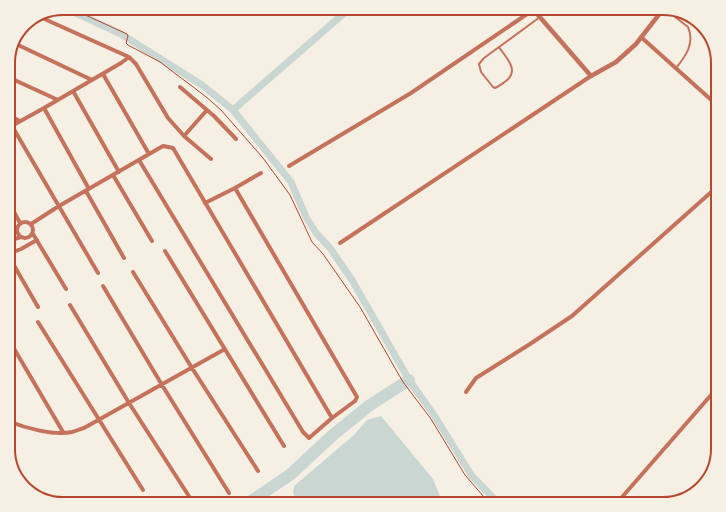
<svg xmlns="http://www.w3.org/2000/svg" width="726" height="512" viewBox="0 0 726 512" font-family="'Varela Round',sans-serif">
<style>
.water{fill:#c9d6d2}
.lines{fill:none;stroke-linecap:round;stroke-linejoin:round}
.canal{stroke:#c9d6d2;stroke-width:7}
.river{stroke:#c9d6d2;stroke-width:12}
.path{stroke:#b5482f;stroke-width:1}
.service{stroke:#c5725c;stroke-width:2}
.minor{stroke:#c5725c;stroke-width:4}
.tertiary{stroke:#c5725c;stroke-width:4.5}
.rim{fill:none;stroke:#b5482f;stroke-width:2}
</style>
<rect width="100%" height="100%" fill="#f6efe4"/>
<!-- water -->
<path class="water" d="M381,416L433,479L441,499L434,504H299L293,493L294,486L354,435L367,420Z"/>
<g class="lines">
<!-- canal -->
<path class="canal" d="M65,8L121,34L202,85L233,110L291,182L306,217L316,233L330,248L352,280L409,380L434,415L472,476L499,504
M233,110L350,8"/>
<!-- river -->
<path class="river" d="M247,504L291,474L334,434L370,405L409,380"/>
<!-- path -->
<path class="path" d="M70,8L127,34L128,36L126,43L128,45L160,62L205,96L221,110L263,158L290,195L312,242L323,254L360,307L403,382L431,419L465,475L490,504"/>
<!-- service -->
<path class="service" d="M665,9L688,27C695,43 686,56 676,68
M499,47C506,58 520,70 506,81C503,83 500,86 495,88L493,87L481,72L479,64L484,58L540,17
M711,99L718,89"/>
<!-- minor -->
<path class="minor" d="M40,17L129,57L121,63L44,108
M641,37L718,106
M16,44L92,80
M129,57L136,64L168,118L184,136L207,110
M103,74L149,154
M8,77L58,100
M180,87L214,116L236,139
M73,91L119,172
M8,115L20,121
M12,126L98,273
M8,128L44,108L89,189
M184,136L211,159
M139,160L303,432L309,438L332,418L355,401L357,397L235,188L205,203
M289,166L411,93L536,8
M113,175L152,241
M235,188L261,173
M86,191L124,258
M8,201L20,223
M17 230a8 8 0 1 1 16 0a8 8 0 1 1-16 0Z
M31,224L59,206L163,146L173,148L332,418
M8,231L17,228
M33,234L66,289
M8,241L21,237
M340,243L591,76
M165,251L284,446
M8,254L21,249L37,240
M8,255L38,307
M133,272L192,368L258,471
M103,286L162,385L229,493
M70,305L129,403L194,504
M38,322L143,490
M9,340L63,432
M466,392L476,378L530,344L572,316L718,186
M8,421C25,428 54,436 72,432C76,431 80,429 84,428L225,349
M616,504L718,387"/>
<!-- tertiary -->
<path class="tertiary" d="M532,8L591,76L616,62L636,44L664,8"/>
</g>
<!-- crop -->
<path d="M0 0H726V512H0ZM63 15H663A48 48 0 0 1 711 63V449A48 48 0 0 1 663 497H63A48 48 0 0 1 15 449V63A48 48 0 0 1 63 15Z" fill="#f6efe4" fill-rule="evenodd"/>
<path class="rim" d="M63 15H663A48 48 0 0 1 711 63V449A48 48 0 0 1 663 497H63A48 48 0 0 1 15 449V63A48 48 0 0 1 63 15Z"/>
</svg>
